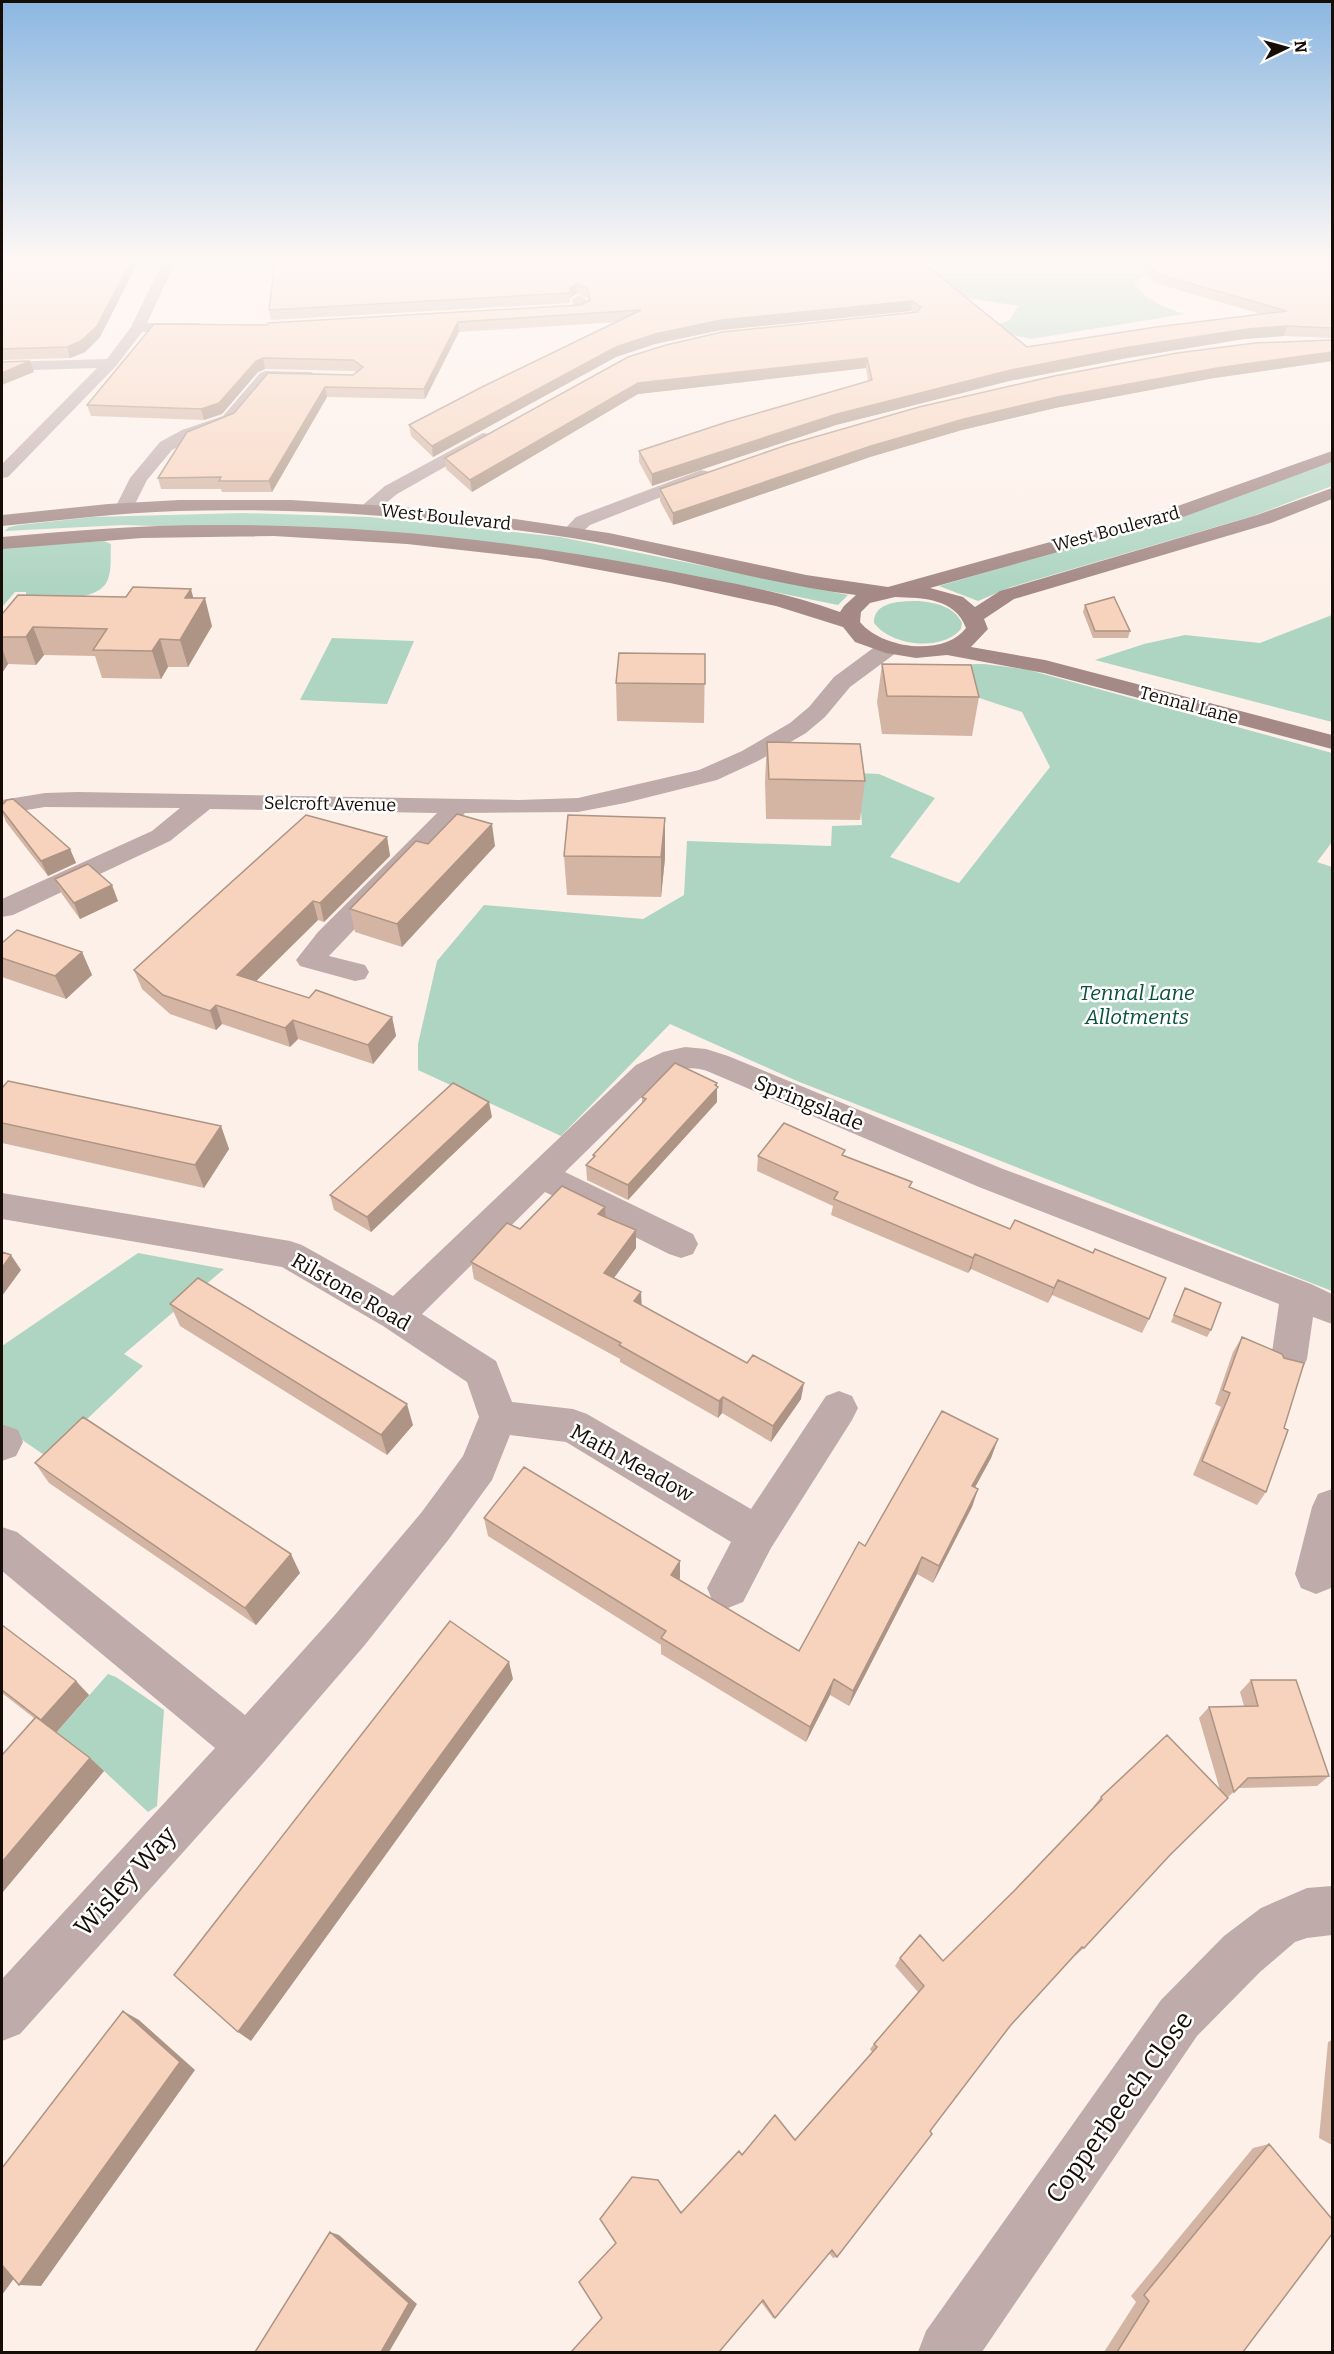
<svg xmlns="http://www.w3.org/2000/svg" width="1334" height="2354" viewBox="0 0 1334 2354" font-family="Bitter,serif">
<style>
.green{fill:#add5c1}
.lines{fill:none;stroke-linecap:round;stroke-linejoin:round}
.street{fill:#beabaa;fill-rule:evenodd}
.secondary{fill:#a48986;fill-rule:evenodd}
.wall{fill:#d4b5a3}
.shaded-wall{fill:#ad9484}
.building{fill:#f7d3bd;stroke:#ad9484;stroke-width:1.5}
.labels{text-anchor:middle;stroke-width:5;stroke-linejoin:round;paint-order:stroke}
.far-street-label{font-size:18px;fill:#170d07;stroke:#fff}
.park-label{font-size:21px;font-style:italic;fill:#085239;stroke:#fff}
.street-label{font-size:21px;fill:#170d07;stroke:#fff}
.near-street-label{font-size:26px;fill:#170d07;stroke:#fff}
</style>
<rect width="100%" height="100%" fill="#fdf0e9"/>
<!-- green -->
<path class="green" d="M889,273H1152L1134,282C1144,300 1166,308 1185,314L1031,339L985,329L1010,320L1018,306L865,281Z
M1332,462V486L1253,516L1011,587L978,601L939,586L1208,507Z
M243,513L369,517L560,537L848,595L838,605L651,567L531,548L218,528L123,525L5,531L9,527L19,525L92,517Z
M104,541L111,544C110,556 113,576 104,586C89,602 46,599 26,599V592H15L2,607V548Z
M919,601C936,603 954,606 962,623L961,629C942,652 891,646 874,623C873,601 903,601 919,601Z
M1332,615V722L1095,660L1144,644L1185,635L1260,643Z
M332,638L414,641L387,704L300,700Z
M984,664L1025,669L1332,753V842L1317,862L1332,867V1291L797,1081L670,1024L561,1136L418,1070V1044L437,961L484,905L643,919L684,895L687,841L831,846L832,826L862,825L858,773L879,774L935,798L890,857L959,883L1050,767L1022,712L894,670L913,665Z
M138,1253L224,1269L124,1354L143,1366L47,1457L2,1426V1346Z
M108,1674L116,1677L164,1710L157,1806L148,1812L104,1771L55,1734Z"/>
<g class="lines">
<!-- street -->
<path class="street" d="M163,261H176L147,323H197L202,324L204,327L202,330L142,332L116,366L8,477L2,478V464L97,368L2,371V362L107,359L131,327Z
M579,295L586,299L588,309L586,312L539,316L532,312L539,308L573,305L572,299Z
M265,371L311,372L319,377L311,382L269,381L235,422L194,438L172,450L147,480L131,512H117L115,508L130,478L160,442L182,430L223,416L260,373Z
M483,433L489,434L491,438L489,442L397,494L374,513H360L358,509L385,486Z
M701,470L707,471L710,475L707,479L590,525C581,533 576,539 564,536L562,532L576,517Z
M888,642L896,643L899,648L896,653L850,687L825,717L806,733L758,761L717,780L625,803L578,812L465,813L329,956L365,965L369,972L365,979L355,981L300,966L296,960L318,932L437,813L210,809L170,841L13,915L2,917V899L152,831L180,808L45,807L2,814V800L45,793L78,792L519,800L578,798L699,770L742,751L790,723L809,707L834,677L880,643Z
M685,1047L706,1049L728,1056L1003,1169L1311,1284L1332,1294V1324L1313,1317L1307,1359L1302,1370L1289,1375L1276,1370L1271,1359L1279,1304L979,1187L707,1071C687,1064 674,1071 658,1081L565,1172L693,1234L698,1244L693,1254L681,1258L669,1254L545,1192L422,1314L496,1361L512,1402L573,1409L587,1414L751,1509L826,1396L839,1391L852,1396L858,1408L852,1420L771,1548L743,1602L728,1608L713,1602L707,1588L731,1542L566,1442L510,1435L492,1480L449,1539L364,1646L264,1762L20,2034L2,2041V1979L215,1748L2,1571V1527L17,1532L245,1715L334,1616L421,1513L463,1456L479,1417L467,1382L383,1326L282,1267L2,1219V1193L290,1241L302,1245L393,1296L636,1065L663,1052Z
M4,1425L18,1430L23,1442L16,1456L2,1461V1426Z
M1332,1489V1584L1331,1588L1316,1594L1301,1588L1295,1574L1312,1507L1318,1494Z
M1332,1886V1935L1307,1938L1295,1942L1260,1972L1197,2036L982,2352H918L926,2331L1161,2000L1224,1936L1261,1908L1307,1888Z"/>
<!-- secondary -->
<path class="secondary" d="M1332,451V462L1186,516L930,588L963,597L975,607L1000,591L1257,515L1332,488V499L1271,523L1014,599L984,619L988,629L971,647L1045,660L1332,735V749L1044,673L947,655L916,658L886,653L855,642L843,627L776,606L670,583L540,559L407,544L274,536L142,538L2,549V537C71,531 140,525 210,525C358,524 505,539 651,567C714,580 780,590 840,612L844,606L856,595C760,583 667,553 572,538C442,518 309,507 178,511C119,513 61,520 2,526V515L108,504L179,500H291L403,507L515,519L609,533L806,575L888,587L1172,508ZM895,597C923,598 955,598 966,628C944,657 882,649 860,622L861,612L870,603Z"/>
</g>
<!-- wall -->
<path class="wall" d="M7,261H154L136,266L100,337L85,352L70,358L2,360V262Z
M275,261H921L1027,347L1261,314L1155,283L1132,261H1332V338L1284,336L1244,339L1127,358L1009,381L836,425L652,486L639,462V451L868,381L866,368L638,394L472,492L446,469L445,458L628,357L914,313L911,311L721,330L655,344L616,357L433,457L411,436L409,425L617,322L459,332L425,399L327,397L272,492H222L221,489H161L158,478L187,432L353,375L357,372L355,371L265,369L258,372L222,414L204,420L91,416L87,405L267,325L581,305L589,301L588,299L578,293L570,298V303L271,320L269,310Z
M1332,340V361L1214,378L1055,408L962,430L870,457L673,525L660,501V489Z
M193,598L212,626L188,667H168L161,679L102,678L95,656L44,655L36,665L8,664L2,673V613Z
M1085,605L1130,631L1128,638H1093L1083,612Z
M705,654L704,723L617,721L616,683Z
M882,664L979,697L972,736L882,734L877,702Z
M767,742L865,781L860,820L766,819L765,781Z
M2,805L70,849L76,863L48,876L6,822L2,812Z
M665,818V858L661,897L567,895L564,856Z
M387,837L390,856L324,922L318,920L256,981L309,998L392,1017L396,1036L373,1064L298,1039L290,1047L222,1024L216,1030L170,1014L142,989L134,970Z
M428,844L495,846L402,947L355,932L350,909Z
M55,879L118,901L80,919L62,894Z
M2,943L82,952L92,975L66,999L2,977Z
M717,1083V1102L628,1200L587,1180L586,1165L593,1158V1155L642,1104V1097Z
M2,1085L3,1087L221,1126L229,1149L204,1188L2,1143Z
M492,1117L371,1232L334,1210L330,1195Z
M758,1156H844L911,1188L1149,1319L1142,1333L1052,1295L1048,1303L971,1269L968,1273L831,1215L833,1206L757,1171Z
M605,1217L636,1248L614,1278L642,1306L801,1399L771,1442L722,1413L718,1418L620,1362V1359L474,1279L471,1262L520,1229Z
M1185,1288L1211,1330L1207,1337L1171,1322Z
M170,1304L413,1425L387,1455L180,1326Z
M1242,1337L1284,1428L1266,1492L1257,1505L1193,1475L1221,1407L1215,1404L1233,1352Z
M998,1439L991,1458L975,1487L978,1489L972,1507L933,1583L917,1574L849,1706L830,1695L806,1742L661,1654V1645L488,1536L484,1518L680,1578L679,1580L799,1651L865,1546Z
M35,1463L300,1573L256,1625L49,1483Z
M2,1625L76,1681L89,1695L56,1732L104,1771L2,1893V1755L34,1718L2,1693Z
M1251,1680L1329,1776L1317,1786L1238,1788L1227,1798L1170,1855L1084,1948L1075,1956V1955L1010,2026L930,2131L837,2257L833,2258L829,2253L775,2318H773L761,2302L602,2318L681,2213L742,2155L795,2140L872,2052L870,2049L874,2044L918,1992L895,1966L900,1958L943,1961L1014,1891L1093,1808V1807L1101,1797L1220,1790L1199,1718L1209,1707L1244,1706L1240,1692Z
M1332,2040V2145L1319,2138L1328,2042Z
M1269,2144L1243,2352H1104L1136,2302L1131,2296L1253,2148Z"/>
<!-- shaded-wall -->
<path class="shaded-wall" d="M131,261H154L136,266L100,337L85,352L70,358L67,347Z
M577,283L578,293L570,298V288Z
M912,301L911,311L721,330L655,344L616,357L433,457L432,446L616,347L655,334L721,320Z
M458,322L459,332L425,399L424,389Z
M1287,326L1284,336L1244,339L1127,358L1009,381L836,425L652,486V474L837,414L1011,370L1129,347L1247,329Z
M1332,352V361L1214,378L1055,408L962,430L870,457L673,525V513L871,446L964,419L1057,397L1217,368Z
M263,358L265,369L258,372L222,414L204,420L201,409L256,361Z
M867,358L866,368L638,394L472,492L470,480L638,383Z
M30,361L34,372L2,385V373Z
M325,387L327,397L272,492L269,481Z
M191,589L197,612L205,598L212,626L188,667L180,640L185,598Z
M33,627L44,655L36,665L26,637Z
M160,639L168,667L161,679L152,651Z
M2,648L8,664L2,673Z
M665,818V858L661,897V857Z
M492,824L495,846L402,947L397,924Z
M387,837L390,856L324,922L320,903Z
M70,849L76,863L48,876L41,861Z
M112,885L118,901L80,919L74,903Z
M313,901L318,920L243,994L237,975Z
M82,952L92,975L66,999L55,976Z
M216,1005L222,1024L216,1030L210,1011Z
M392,1017L396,1036L373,1064L368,1045Z
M293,1020L298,1039L290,1047L285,1028Z
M717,1083V1102L628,1200V1185Z
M489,1102L492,1117L371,1232L367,1217Z
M221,1126L229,1149L204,1188L195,1165Z
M605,1207L606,1225L598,1214Z
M636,1230V1248L605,1290L604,1273Z
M975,1254L971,1269L968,1273L973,1258Z
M11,1255L21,1270L2,1296V1268Z
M1058,1280L1052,1295L1048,1303L1054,1288Z
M641,1292L642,1310L634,1301Z
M804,1383L801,1399L771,1442L773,1426Z
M723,1397L722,1413L718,1418L719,1401Z
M407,1404L413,1425L387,1455L381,1435Z
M998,1439L991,1458L966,1504L972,1486Z
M978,1489L972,1507L933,1583L939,1566Z
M291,1554L300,1573L256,1625L245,1608Z
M922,1557L917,1574L849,1706L853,1691Z
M680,1561V1578L671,1592V1575Z
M509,1662L513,1679L251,2041L238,2032Z
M834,1679L830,1695L806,1742L810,1727Z
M76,1681L89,1695L55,1734L41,1720Z
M90,1758L104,1771L2,1893V1862Z
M123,2011L139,2020L195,2070L41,2286L19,2285Z
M330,2232L339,2235L417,2304L389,2352H381Z
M2,2264L23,2266L2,2295Z"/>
<!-- building -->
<path class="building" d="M7,261H131L97,326L81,341L67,347L2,349V262Z
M275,261H921L1027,347L1156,327L1287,311L1157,274L1144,261H1332V328L1287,326L1247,329L1129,347L1011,370L837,414L652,474L639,451L727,422L872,380L867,358L638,383L470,480L445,458L628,357L666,345L722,332L917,312L921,307L912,301L721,320L655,334L616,347L432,446L409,425L482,387L641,310L458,322L424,389L325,387L269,481H219L221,477L158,478L187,432L234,413L268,373L353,375L363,367L353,360L263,358L256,361L219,403L201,409L87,405L154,324L267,325L268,323L581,305L590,300L588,289L577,283L570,288V293L269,310Z
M1332,340V352L1217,368L1057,397L964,419L871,446L673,513L660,489L787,445L919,407L1054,376L1177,353L1255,343Z
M30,361L2,373V362Z
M133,587L191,589L185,598H205L180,640L160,639L152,651L93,650L107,629L33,627L26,637H2V613H3L18,595L126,597Z
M1114,597L1130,631H1095L1085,605Z
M619,653L705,654V684L616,683Z
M882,664L971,665L979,697L887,696Z
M767,742L860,744L865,781L769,779Z
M13,799L70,849L41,861L2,810V805L7,800Z
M457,814L492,824L397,924L350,909L416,841L428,844Z
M306,815L387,837L320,903L313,901L237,975L309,998L316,990L392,1017L368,1045L293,1020L285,1028L216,1005L210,1011L163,995L134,970Z
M568,815L665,818L661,857L564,856Z
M88,864L112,885L74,903L55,879Z
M17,930L82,952L55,976L2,958V943Z
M675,1063L717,1083L715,1085L718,1087L628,1185L586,1165L595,1156L593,1155L646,1099L642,1097Z
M8,1081L221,1126L195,1165L2,1123V1088Z
M453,1083L489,1102L367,1217L330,1195Z
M784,1123L845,1150L842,1155L912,1182L909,1187L1010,1229L1015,1220L1093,1253L1095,1249L1166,1278L1149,1319L1058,1280L1054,1288L975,1254L973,1258L834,1199L838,1192L758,1156Z
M562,1186L605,1207L598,1214L636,1230L604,1273L641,1292L634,1301L747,1363L753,1355L804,1383L773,1426L723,1397L719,1401L619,1345L621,1343L471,1262L507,1223L520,1229Z
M2,1252L11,1255L2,1268Z
M198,1278L407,1404L381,1435L170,1304Z
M1185,1288L1221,1303L1211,1330L1174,1315Z
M1242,1337L1282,1354L1284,1358L1304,1363L1284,1428L1288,1430L1266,1492L1202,1461L1230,1393L1223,1390Z
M942,1411L998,1439L972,1486L978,1489L939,1566L922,1557L853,1691L834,1679L810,1727L661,1638L666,1631L484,1518L524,1467L680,1561L671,1575L799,1651L859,1542L865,1546Z
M83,1417L291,1554L245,1608L35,1463Z
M450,1621L509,1662L238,2032L174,1975Z
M2,1625L76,1681L41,1720L2,1690Z
M1251,1680H1296L1329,1776L1248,1778L1234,1792L1209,1707L1258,1706Z
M36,1717L90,1758L2,1862V1755Z
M1167,1735L1228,1798L1170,1855L1084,1948L1082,1947L1010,2026L930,2131L932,2134L837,2257L832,2250L775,2318L763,2300L719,2352H571L602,2318L579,2282L616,2243L600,2219L632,2177L658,2180L681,2213L739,2151L742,2155L775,2115L795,2140L877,2047L874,2044L924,1986L900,1958L920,1935L943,1961L1014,1891L1102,1799L1101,1797Z
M123,2011L180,2062L19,2285L2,2265V2168Z
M1269,2144L1332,2219V2234L1243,2352H1117L1149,2301L1144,2295Z
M330,2232L409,2303L381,2352H255Z"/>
<!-- sky -->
<linearGradient id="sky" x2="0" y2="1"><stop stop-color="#8bb7e1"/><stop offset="0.44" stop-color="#fef8f5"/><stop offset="1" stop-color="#fef8f5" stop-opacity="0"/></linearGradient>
<rect width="1334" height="591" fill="url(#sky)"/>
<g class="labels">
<!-- far-street labels -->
<g class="far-street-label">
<text transform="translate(446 517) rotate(6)" y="6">West Boulevard</text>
<text transform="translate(1116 529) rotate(-15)" y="6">West Boulevard</text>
<text transform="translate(1189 705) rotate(15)" y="6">Tennal Lane</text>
<text transform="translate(330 804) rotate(1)" y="6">Selcroft Avenue</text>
</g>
<!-- park labels -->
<g class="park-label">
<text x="1137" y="1000">Tennal Lane<tspan x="1137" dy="24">Allotments</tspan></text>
</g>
<!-- street labels -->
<g class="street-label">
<text transform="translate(809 1103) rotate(22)" y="7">Springslade</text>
<text transform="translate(351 1292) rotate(30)" y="7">Rilstone Road</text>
<text transform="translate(632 1463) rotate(29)" y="7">Math Meadow</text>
</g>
<!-- near-street labels -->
<g class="near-street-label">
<text transform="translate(125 1881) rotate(-48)" y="9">Wisley Way</text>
<text transform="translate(1119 2107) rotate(-54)" y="9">Copperbeech Close</text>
</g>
</g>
<!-- border -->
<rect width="1334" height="2354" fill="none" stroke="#170d07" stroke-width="6"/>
<!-- north arrow -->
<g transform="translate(1286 48) rotate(85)" stroke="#ffffff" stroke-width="4.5" paint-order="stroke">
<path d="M0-4.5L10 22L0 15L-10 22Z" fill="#170d07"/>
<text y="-9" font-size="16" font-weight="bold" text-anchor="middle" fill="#170d07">N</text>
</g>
</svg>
